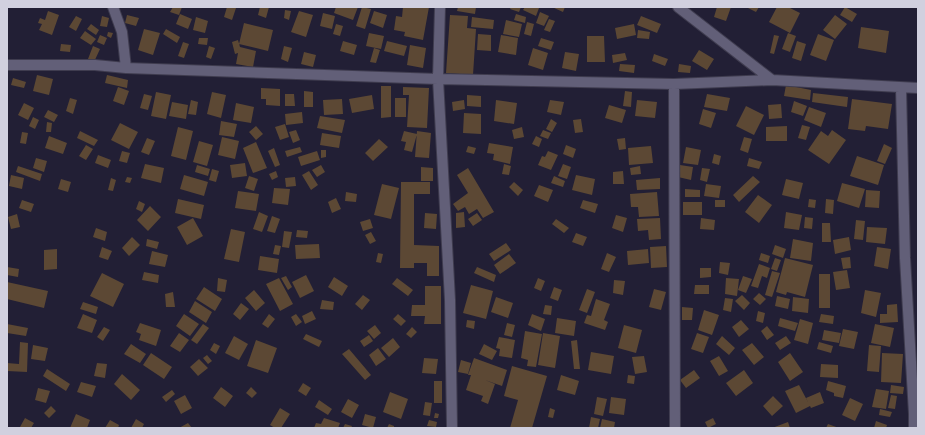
<svg xmlns="http://www.w3.org/2000/svg" width="925" height="435" viewBox="0 0 925 435" font-family="Ubuntu,sans-serif">
<style>
.building{fill:#5c4834}
.lines{fill:none;stroke-linecap:round;stroke-linejoin:round}
.street-casing{stroke:#3f3c4f;stroke-width:12}
.street{stroke:#625f78;stroke-width:10}
</style>
<rect width="100%" height="100%" fill="#221f35"/>
<!-- building -->
<path class="building" d="M173,7H182L179,15L170,12Z
M227,7L236,8L232,20L224,17Z
M260,7H269L266,18L258,15Z
M336,7H358L353,20L334,13Z
M362,7L371,9L365,29L356,26Z
M403,7H429L423,40L404,36L405,32L394,30L396,16L402,17Z
M458,7H476L475,14L457,11Z
M511,7H521L519,12L510,9Z
M525,7H536L539,8L536,16L523,10Z
M552,7H565L563,12Z
M717,7H731L726,21L714,17Z
M746,7H759L756,12Z
M777,7H788L800,13L790,33L769,22Z
M845,7L857,14L852,22L840,15Z
M285,10L291,11L289,20L284,18Z
M48,11L59,15L52,35L39,30L42,24L38,23L40,18L45,20Z
M299,11L313,15L306,37L291,32Z
M374,11L387,15L383,28L370,23Z
M540,12L549,16L544,26L536,23Z
M323,13L335,16L332,29L320,26Z
M180,14L192,19L188,29L176,24Z
M516,14L526,17L525,23L514,20Z
M127,15L139,18L136,26L125,23Z
M450,15L468,16L467,28L476,29L473,75L446,73Z
M835,15L847,24L835,39L823,30Z
M76,16L82,19L76,31L69,27Z
M102,16L109,18L107,27L100,26Z
M641,16L661,24L657,33L637,25Z
M196,17L208,21L205,33L193,30Z
M472,17L494,20L493,29L471,27Z
M549,19L555,21L550,32L544,30Z
M506,20L522,24L519,37L503,34Z
M527,22L534,24L531,36L524,34Z
M244,23L273,30L268,51L239,44Z
M91,24L99,30L96,35L87,29Z
M336,24L343,26L340,36L333,34Z
M634,24L636,35L617,39L615,28Z
M861,27L889,31L886,53L858,48Z
M144,29L160,33L153,55L138,50Z
M166,29L180,37L177,43L163,34Z
M638,30L650,32L649,39L637,38Z
M85,31L96,39L91,45L80,38Z
M108,32L113,33L111,38L107,36Z
M369,33L384,36L381,49L366,46Z
M788,33L796,36L790,52L782,49Z
M478,34L491,35V51L477,50Z
M818,34L834,40L826,61L810,55Z
M100,35L107,38L104,45L97,42Z
M501,35L518,38L516,55L498,52Z
M774,35L779,36L774,54L770,53Z
M587,36H604L605,62H587Z
M199,38H208L207,45L198,44Z
M541,38L554,42L551,50L538,46Z
M238,40L240,47L256,51L253,67L236,64L238,53L235,54L232,42Z
M343,41L357,45L354,55L340,51Z
M387,41L407,46L404,56L384,51Z
M797,41L806,44L801,61L792,58Z
M183,42L189,44L184,58L178,56Z
M61,44L71,45L70,52L60,51Z
M410,45L426,48L423,68L407,65Z
M93,46L100,49L94,62L88,59Z
M209,46L215,48L211,59L206,57Z
M284,46L292,48L288,62L281,59Z
M374,48L380,50L376,63L370,62Z
M533,48L548,53L543,70L528,65Z
M699,50L714,59L707,70L692,61Z
M304,52L316,55L313,67L301,64Z
M565,52L579,54L576,71L562,68Z
M625,53L627,60L613,63L612,55Z
M654,54L668,59L665,66L652,61Z
M620,64L635,65L634,73L619,71Z
M679,64L691,66L690,73L678,72Z
M37,75L53,79L49,95L33,91Z
M107,75L128,80L127,88L105,83Z
M13,78L26,82L24,88L11,85Z
M786,85L811,90L810,100L784,96Z
M381,86H391V117L381,118Z
M118,87L129,91L124,105L113,101Z
M403,87L429,88L427,128L407,127L409,95H403Z
M261,88L280,89V106L266,105V99H261Z
M304,91L313,92V107H304Z
M625,91L632,92L631,107L623,106Z
M156,92L171,95L166,119L151,116Z
M212,92L226,95L221,118L207,114Z
M813,93L848,97L847,107L812,102Z
M144,94L152,96L148,110L140,108Z
M285,94H294L295,106H285Z
M707,94L730,98L727,111L704,107Z
M372,95L374,109L352,113L349,99Z
M467,95L481,96V107L467,106Z
M70,98L77,100L73,114L66,111Z
M395,98H406V117H395Z
M342,99L343,114L324,115L323,100Z
M852,99L892,104L888,129L866,126L865,131L848,129Z
M191,100L198,102L196,115L188,114Z
M464,100L465,109L453,111L452,102Z
M496,100L517,103L514,124L494,121Z
M550,100L564,102L561,115L547,112Z
M637,100L657,102L655,118L635,116Z
M794,101L807,106L803,116L791,112Z
M172,102L188,105L186,119L169,116Z
M24,103L34,108L28,120L18,115Z
M236,103L254,107L251,123L233,120Z
M781,104L782,118L769,119L768,105Z
M609,105L626,110L622,123L605,118Z
M746,106L764,115L754,135L736,126Z
M809,107L826,113L821,127L804,120Z
M703,109L716,113L711,128L699,124Z
M48,110L58,115L54,122L44,117Z
M302,112L303,123L286,125L285,114Z
M464,113L481,114V134L463,133Z
M320,116L345,120L342,133L317,128Z
M33,117L39,120L35,129L29,126Z
M551,119L557,123L552,132L546,129Z
M581,119L583,132L575,133L573,120Z
M221,121L237,124L234,137L219,135Z
M47,122L52,123L51,132H46Z
M120,123L138,132L129,149L111,140Z
M285,124L289,137L280,140L275,127Z
M802,125L810,127L806,140L798,138Z
M256,126L263,134L256,140L249,132Z
M787,126V141H766V127Z
M178,127L193,131L186,160L171,156Z
M522,127L524,137L514,139L512,130Z
M296,130L300,140L293,143L289,132Z
M543,130L551,133L548,139L540,136Z
M832,130L846,140L829,164L808,150L821,131L828,136Z
M80,131L98,140L94,146L77,138Z
M404,131L417,134L412,152L404,150L406,142L401,141Z
M417,131L431,133L429,158L415,157Z
M22,132L28,133L26,144L20,143Z
M322,133L341,136L339,148L320,145Z
M49,136L67,143L63,154L45,148Z
M536,136L542,139L539,147L532,144Z
M222,137L239,141L235,159L218,155Z
M744,137L752,139L748,153L740,150Z
M147,138L155,141L149,155L141,152Z
M625,138L626,149L619,150L617,139Z
M379,139L388,147L373,161L365,153Z
M199,141L213,145L207,166L193,162Z
M256,142L267,168L253,173L243,148Z
M489,143L513,147L510,164L493,160L494,154L487,153Z
M884,144L892,148L885,164L877,161Z
M86,145L93,149L86,160L79,156Z
M566,145L576,149L573,158L563,154Z
M468,146L476,148L474,154L466,152Z
M651,146L653,163L629,165L628,148Z
M300,147L302,152L287,157L285,151Z
M686,147L701,150L698,165L683,163Z
M274,148L280,165L275,167L268,151Z
M321,150H326V157L321,158Z
M122,151L130,153L127,163L119,161Z
M317,151L320,160L301,166L298,157Z
M548,151L558,155L551,170L538,165L542,156L545,157Z
M714,154L721,156L719,165L712,163Z
M98,155L111,160L108,168L95,163Z
M857,156L884,165L878,185L850,176Z
M36,158L47,161L44,172L33,168Z
M749,158L762,162L759,169L747,166Z
M245,163L247,176L232,178L230,165Z
M145,164L164,168L161,183L141,178Z
M504,164L511,166L509,175L502,174Z
M563,164L571,167L567,179L558,176Z
M197,165L210,169L208,176L195,172Z
M321,165L325,172L317,177L312,170Z
M680,165L693,167L691,180L678,177Z
M18,166L42,174L40,181L16,172Z
M640,166L641,174L631,175L630,168Z
M421,167L433,168V181H421Z
M468,168L494,212L483,218L477,209L469,214L465,207L458,211L453,204L468,193L457,175Z
M702,168L710,169L707,182L700,180Z
M212,169L219,171L216,182L209,180Z
M276,171L278,177L272,180L269,174Z
M309,171L318,185L311,190L302,175Z
M623,171L624,184H613V172Z
M11,175L24,178L22,189L9,186Z
M184,175L208,182L204,196L180,189Z
M576,175L595,179L592,195L572,190Z
M249,176L258,179L254,191L245,188Z
M554,176L565,181L563,187L551,183Z
M753,176L760,182L739,202L733,195Z
M127,177L132,178L130,183L125,182Z
M295,177L296,186L286,187L285,178Z
M111,178L116,180L113,191L108,190Z
M660,178V189L637,190L636,180Z
M61,179L71,182L68,192L58,189Z
M786,179L803,183L799,199L782,195Z
M401,182H430V194H414V245L439,246V276H427V263H414V268H400Z
M514,182L523,190L518,196L509,187Z
M842,183L865,189L859,208L837,201Z
M382,184L399,188L391,219L374,215Z
M706,184L721,186L719,198L704,196Z
M539,185L553,190L548,202L534,196Z
M274,188L290,189L288,205L272,203Z
M685,189L700,190V197H685Z
M866,190L880,191L879,208L865,207Z
M238,191L259,194L256,211L235,208Z
M346,192L357,194L356,202L345,201Z
M657,192L659,216L639,217L638,207H631L630,194Z
M758,195L772,205L759,223L745,212Z
M336,198L341,209L332,213L328,202Z
M178,199L204,205L201,219L175,213Z
M809,199L816,200L815,208L808,207Z
M826,199L834,200L833,214L825,213Z
M22,200L34,204L31,212L19,208Z
M583,200L598,204L595,213L580,208Z
M715,200H725V207H715Z
M139,201L145,204L142,212L136,209Z
M683,202H702V215H683Z
M150,206L161,217L148,231L137,220Z
M259,212L268,216L262,232L253,229Z
M464,212L465,227L456,228V213Z
M786,212L802,215L799,230L784,228Z
M425,213L437,214L436,229L424,228Z
M477,213L482,220L473,226L468,219Z
M17,214L20,227L11,229L8,217Z
M616,215L627,218L623,232L612,228Z
M272,216L280,219L275,233L267,231Z
M805,217L813,218L812,229L804,228Z
M193,218L203,236L187,245L177,227Z
M660,218L661,239L649,240L648,230L638,231L637,219Z
M701,218L715,220L714,230L700,229Z
M370,219L373,228L363,231L360,222Z
M556,219L569,228L564,233L552,224Z
M856,220L865,221L863,240L854,239Z
M822,223H830L831,242H822Z
M867,227L887,228L885,244L866,242Z
M96,228L107,232L105,241L93,237Z
M231,229L245,232L239,262L224,259Z
M297,230L308,231L307,238L296,237Z
M284,231L292,232L289,248L282,247Z
M371,232L376,241L370,244L365,235Z
M576,233L587,237L583,246L572,242Z
M132,237L140,245L129,256L122,248Z
M849,237L851,250L835,254L833,240Z
M147,239L159,242L157,249L146,246Z
M793,239L813,243L811,261L790,258Z
M506,243L511,250L494,261L489,254Z
M319,244L320,258L296,259L295,245Z
M275,245L281,246L279,255L273,254Z
M775,245L786,249L783,258L772,254Z
M666,246L667,267L651,268L650,247Z
M102,247L112,251L108,260L99,257Z
M877,247L891,249L888,269L874,266Z
M57,249V269L44,270V250Z
M648,249L649,263L628,265L627,251Z
M152,251L168,255L165,267L149,264Z
M378,253L383,254L381,263L376,262Z
M607,253L616,257L609,272L601,269Z
M761,253L770,256L768,263L759,260Z
M509,254L516,263L500,274L494,265Z
M260,256L279,259L277,273L258,270Z
M850,257L851,268L843,269L841,258Z
M775,258L781,260L777,271L771,269Z
M785,258L813,265L805,297L787,292L786,295L776,292Z
M720,262L730,263L728,275L719,273Z
M759,264L770,268L767,278L762,276L758,288L751,286Z
M7,267L19,269L18,277L7,275Z
M477,267L496,275L494,282L474,273Z
M700,268H711V277L700,278Z
M847,270L850,288L836,290L833,272Z
M772,271L780,273L772,297L765,295Z
M144,272L159,275L158,283L142,280Z
M102,273L124,284L113,307L90,296Z
M819,274H830V308H819Z
M306,275L314,291L300,298L292,282Z
M286,276L292,287L288,290L281,278Z
M743,276L752,279L746,293L738,290Z
M334,277L348,286L342,296L328,287Z
M218,278L227,280L225,292L217,291Z
M279,278L293,304L280,311L266,284Z
M397,278L413,290L408,296L392,284Z
M538,278L545,281L541,291L534,288Z
M726,278L739,279L737,296L725,294Z
M614,280L625,281L623,295L613,293Z
M7,282L48,291L44,308L7,299Z
M471,285L493,291L486,319L463,313Z
M695,285H709V294H694Z
M425,286H441V324H424L425,316H411L412,305H425Z
M204,287L222,299L215,311L196,299Z
M554,287L562,290L558,301L550,298Z
M587,289L595,292L587,313L579,310Z
M654,289L666,292L661,310L649,307Z
M254,290L265,303L256,311L245,298Z
M865,290L881,293L876,317L861,313Z
M173,292L175,307H166L165,294Z
M759,293L766,299L760,305L753,299Z
M363,295L370,300L362,310L355,304Z
M742,295L750,303L744,310L735,301Z
M777,296L790,299L788,309L775,306Z
M496,297L513,303L508,318L491,312Z
M793,297L809,299L808,313L792,311Z
M725,298L733,299L731,312L723,310Z
M596,299L610,304L604,320L608,322L605,330L584,323L587,315L591,316Z
M322,300L334,302L333,310L320,309Z
M195,301L212,312L206,323L189,312Z
M83,302L98,307L96,314L80,309Z
M241,303L249,309L240,320L233,314Z
M897,304L898,322L880,323V314H887V305Z
M545,305L552,306L551,315L543,314Z
M682,307L693,308L692,320H682Z
M704,310L719,315L712,335L698,330Z
M312,311L316,319L305,324L302,316Z
M758,311L765,313L763,323L756,321Z
M83,314L97,320L92,333L77,328Z
M184,314L199,324L190,336L176,326Z
M269,314L275,319L268,328L262,324Z
M296,314L302,322L296,326L291,317Z
M398,314L406,321L401,326L393,319Z
M532,314L545,319L541,331L528,325Z
M821,314L834,316L833,324L819,322Z
M557,318L576,321L574,336L555,333Z
M780,318L798,323L795,331L778,326Z
M800,319L813,323L808,344L794,340Z
M467,320L475,321L474,329L466,327Z
M741,320L749,329L739,337L732,327Z
M140,323L161,330L156,346L139,340L141,334L136,332Z
M507,323L515,325L512,337L504,335Z
M7,324L28,328L26,336L7,333Z
M203,324L209,328L197,344L191,340Z
M875,324L894,328L890,347L871,343Z
M375,325L381,333L374,339L367,331Z
M624,325L642,330L636,353L618,348Z
M767,326L774,335L767,340L761,331Z
M104,327L110,330L103,341L97,337Z
M412,327L417,332L411,338L406,334Z
M843,329L858,332L854,349L839,346Z
M824,330L841,333L839,343L822,340Z
M525,331L542,334L536,367L527,366L528,360L521,358Z
M179,333L189,340L180,352L170,346Z
M543,333L560,336L555,368L538,365Z
M697,333L709,337L703,353L691,349Z
M306,334L322,341L319,347L303,339Z
M369,335L373,341L364,347L360,341Z
M234,336L248,344L239,360L225,353Z
M722,336L735,348L729,355L716,344Z
M786,336L791,343L780,350L775,343Z
M499,337L515,340L512,358L499,356L500,349L496,348Z
M393,338L400,347L389,357L381,348Z
M256,340L277,348L268,373L247,366Z
M577,340L580,369H574L571,341Z
M20,342L28,343L27,372L7,371V363L19,364Z
M819,342L833,346L831,353L817,349Z
M214,343L220,346L216,354L210,350Z
M752,343L764,357L754,365L742,350Z
M131,344L146,354L140,363L124,354Z
M484,344L497,351L492,360L479,354Z
M33,345L48,348L45,361L31,359Z
M869,345L881,346L879,372L867,371Z
M378,348L386,359L376,366L369,355Z
M349,349L371,375L365,380L342,354Z
M591,352L614,356L611,374L588,370Z
M151,353L172,367L164,379L143,365Z
M790,353L803,372L790,381L778,362Z
M882,353L903,354L901,383L881,382Z
M207,355L212,361L208,364L203,358Z
M644,356L647,372L635,374L632,357Z
M719,356L728,371L719,376L710,361Z
M424,358L438,359L436,374L422,373Z
M474,358L507,370L502,386L485,380L495,384L488,404L481,401L483,396L466,390L471,375H468Z
M199,359L208,368L198,376L190,367Z
M461,360L471,363L468,374L458,372Z
M97,363L107,364L105,378L94,376Z
M821,364L838,365V378L820,377Z
M512,366L547,376L532,428H510L518,400L504,396Z
M47,369L70,384L66,391L43,376Z
M694,370L700,378L686,388L680,380Z
M744,370L753,383L736,396L726,383Z
M122,374L140,390L131,400L114,384Z
M561,375L579,381L575,395L557,390Z
M628,375L635,376L634,384L627,383Z
M434,381H442V403H434Z
M828,381L846,386L843,398L834,396V393L826,390Z
M81,382L96,386L92,397L77,392Z
M303,383L311,388L306,396L298,391Z
M799,385L809,404L806,398L820,392L824,403L811,408L810,406L796,413L785,391Z
M891,385L904,387L903,394L890,393Z
M221,387L233,396L225,407L213,398Z
M251,387L257,393L252,398L246,393Z
M38,388L50,391L46,403L35,400Z
M876,389L889,391L886,409L872,407Z
M172,390L175,394L166,402L162,397Z
M390,392L408,399L401,419L383,412Z
M185,395L192,408L181,414L174,401Z
M891,395L897,396L895,409L888,408Z
M773,396L783,406L772,416L763,406Z
M597,397L607,399L603,416L594,414Z
M611,397L626,399L624,415L609,413Z
M850,398L863,404L855,421L842,415Z
M348,399L359,405L352,418L341,412Z
M319,400L332,409L328,415L315,407Z
M425,402L432,403L430,416L423,415Z
M51,406L56,411L49,418L44,413Z
M280,408L290,414L281,428H275L270,425Z
M550,408L555,410L553,418L548,417Z
M880,409L892,412L890,417L879,415Z
M435,413L439,414L438,418H434Z
M76,414L90,420L87,428H70Z
M365,414L376,417L373,428L362,425Z
M591,417L600,419L598,428H589Z
M25,418L34,423L31,428L20,427Z
M324,418L340,423L338,428H314L316,423L321,424Z
M713,418L716,424L708,428L705,422Z
M136,419L144,424L142,428H131Z
M602,419L615,422L614,428H600Z
M110,420L119,425L118,428H105Z
M429,420L437,422L436,427L427,426Z
M876,421L887,425L886,428H874Z
M788,422L790,428H772Z
M188,423L192,428H179Z
M345,424L352,426L351,428H343Z
M389,424L394,426V428H387Z
M828,424L839,428H826Z"/>
<g class="lines">
<defs>
<path id="street" d="M113,7L122,32L126,68
M440,7L438,79L450,300L452,428
M678,7L772,80
M7,65H95L126,68L438,79L674,84L772,80L918,88
M674,84L675,428
M901,88L905,258L914,414V428"/>
</defs>
<!-- street casing -->
<use href="#street" class="street-casing"/>
<!-- street -->
<use href="#street" class="street"/>
</g>
<!-- border -->
<rect width="925" height="435" fill="none" stroke="#d1d0df" stroke-width="16"/>
</svg>
